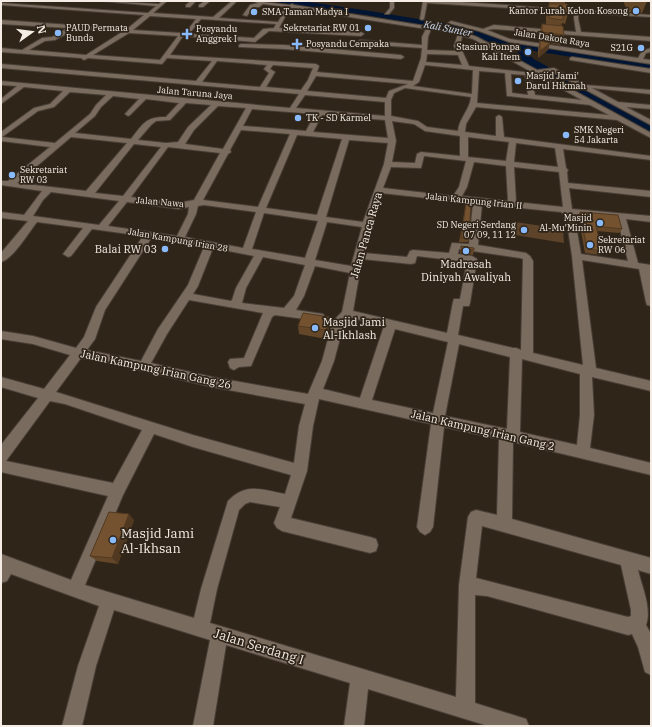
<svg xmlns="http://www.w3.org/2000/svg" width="652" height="727" viewBox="0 0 652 727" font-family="'IBM Plex Serif',serif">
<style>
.green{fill:#5c432a}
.water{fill:#001534}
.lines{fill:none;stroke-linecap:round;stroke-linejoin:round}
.river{fill:#001534;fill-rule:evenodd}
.minor-casing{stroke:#493f36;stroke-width:2}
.minor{fill:#796b5e;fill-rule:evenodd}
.wall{fill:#644728}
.shaded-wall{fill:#513921}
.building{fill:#74522f;stroke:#513921}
.poi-dot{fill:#89bafc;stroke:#302519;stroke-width:1.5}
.labels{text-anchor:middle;stroke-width:3.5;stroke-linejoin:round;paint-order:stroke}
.far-poi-label{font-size:9px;fill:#f5ede5;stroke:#302519;text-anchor:start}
.far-street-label{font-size:9px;fill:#f5ede5;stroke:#302519}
.far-water-label{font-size:10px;font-style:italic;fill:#cbddf6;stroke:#302519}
.street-label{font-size:11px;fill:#f5ede5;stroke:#302519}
.poi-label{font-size:11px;fill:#f5ede5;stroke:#302519;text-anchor:end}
.near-poi-label{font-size:13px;fill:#f5ede5;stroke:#302519;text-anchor:start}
.near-street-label{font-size:13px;fill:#f5ede5;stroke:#302519}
</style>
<rect width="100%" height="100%" fill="#302519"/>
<!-- green -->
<path class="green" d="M515,222L563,229L564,243L515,235Z"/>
<!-- water -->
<path class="water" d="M267,1H302L370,11L460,26L511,42L651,64V70L510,47L490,42L463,32L366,15Z
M510,52L532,57L534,60L651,125V134L508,53Z"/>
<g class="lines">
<!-- river -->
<path class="river" d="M524,43L528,44L530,47L528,56L556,71L558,74L556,77H546L518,61L516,58L520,44Z"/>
<defs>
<path id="minor" d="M102,1L159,4L162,1H167L153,13L213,17L232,1H237L219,18L278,22L281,17L280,14L287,7L263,4L259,7H253L247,16L243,15L250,5L258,3L253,1L290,5L292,4L294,5L463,32L477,37L537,70L554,68L585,85L651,90V94L592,88L618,102L651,105V109L626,107L651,120V125L551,71L542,73L651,133V138L617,120L476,107L466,124L465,132L496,136V117L499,115L502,117L504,137L651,156V160L563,149L566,168L568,170L567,172L568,183L651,191V197L569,188L572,209L651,216V222L626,219L638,263L651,265V306L647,305L646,302L639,269L582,260L596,368L651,381V391L592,377L594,415L590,448L651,463V475L513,442L512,519L651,558V574L638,570C642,587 652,609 646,625L651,634V675L645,672L638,647L632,634L628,635L487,596L475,595V703L526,719L529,726H488L368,689L364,726H344L350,683L226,645L213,726H193L210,640L114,610L96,666L82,726H62L78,666L99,606L11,574L7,581L1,583V554L71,580L108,496L1,472V445L38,398L1,387V377L44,389L70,355L33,344L1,339V331L33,336L76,348L84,337L96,307L143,236L92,229L71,256L68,257L63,254L83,228L37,222C29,232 13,259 1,262V253L28,221L1,218V212L24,215L42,191L1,185V181H8L50,147L1,141V132L34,108L50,104L63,91L24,87L1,104V99L17,86L1,85V81L290,108L299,94L1,68V64L196,81L212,61L167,58L162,64L88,58L84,60L81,58L1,52V48L22,50L42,38L52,37L68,28L1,24V20L127,29L144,15L1,5V3L148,13L156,6ZM292,8L426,29L422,37V45L360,40L357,42L360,44L422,48L421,58L413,81L317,72L319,66L316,64L170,55L183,36L255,42L269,31L361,36L364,34L361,32L279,28L285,17V14ZM150,16L196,19L187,31L181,33L133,30ZM201,19L276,24L274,28L263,29L254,38L189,34ZM75,29L122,32L86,55L29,50L45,41L55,40ZM431,29L458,34L454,46L456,51L427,50L428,37ZM129,33L178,36L160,60L93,55ZM462,36L473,39L533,73L469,66L460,46ZM427,54L458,55L462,65L426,62ZM217,61L267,65L264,69L269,73L260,87L202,82ZM273,65L313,68L308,80L301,90L266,87L275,72L270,69ZM425,65L473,70L472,94L413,86L419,82ZM479,71L505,73L507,96L590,105L609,115L477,103ZM511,74L525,75L528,95L512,93ZM316,76L408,84L389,91L386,98L307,91ZM531,76L540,77L582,100L535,95ZM405,88L471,97C470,110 459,118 458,131L427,127L418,121L391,116V100L394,93ZM70,92L106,95L96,105L90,114L55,143L2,137L38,111L54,107ZM305,95L385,102V116L296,108ZM113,96L139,99L125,114L128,116L130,115L146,99L179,103L166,117C145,117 143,124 131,139L75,133L95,116L101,107ZM186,103L211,105L188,127L178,142L166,143L138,140L151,125L156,121L170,120ZM218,106L246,108L223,149L185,144L194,130ZM252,109L315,114L306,131L243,126ZM322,115L385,120L388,138L313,132ZM392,121L414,124L425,131L460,136V156L421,152L417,154L415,163L392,162L396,141ZM241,130L290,134L258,207L203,200L228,154L231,152L230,150ZM297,135L342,139L317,215L266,208ZM71,137L127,143L86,191L17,183ZM468,137L509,142L506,161L468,157ZM349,140L388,143L384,164L363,222L326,217ZM516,143L555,148L558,167L514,162ZM134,144L161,147L123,196L95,193ZM168,147L220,153L194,200L179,203L131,197ZM424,156L466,161L459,187L453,196L383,188L391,167L421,168ZM474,162L506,166L508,201L462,196L467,187ZM514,167L559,172L563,207L516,202ZM51,192L119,201L99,225L33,216L43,200ZM381,193L454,201L458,203H473L469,244L452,243L449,253L413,250L410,251L407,257L364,253ZM127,202L179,209L189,207L188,214L177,236L108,226ZM482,204L561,212L566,216L572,256L583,365L533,353V261L530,256L526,253L478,245ZM204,205L256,212L243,248L185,237L196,214L198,206ZM264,213L318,221L305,258L252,249ZM574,214L617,218L628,261L581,254ZM327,222L362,227L351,266L315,260ZM152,237L204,247L188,285L158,329L141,361L87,350L95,339L105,310ZM213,248L254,256L236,288L232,300L231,301L193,294L198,286ZM459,249L520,258L523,259L521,350L516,348H513L458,335L463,306H469L470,303L477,259L472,256L458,254ZM417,256L467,262L460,299H454L453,302L447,333L353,311L362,259L411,264L415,263ZM263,257L305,265L294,296L284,308L242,303L246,288ZM315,266L350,273L342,312L333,321L322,361L308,394L212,377L151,363L167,334L189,300L263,313L244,358L230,359L228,362L230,368L234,370L239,367L251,366L272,317L275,315L319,321L323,320L325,317L323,314L296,310L304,296ZM349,317L384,326L360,398L323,389L334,361L344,323ZM395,329L448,342L433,413L372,400ZM459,344L510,357L507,429L445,416ZM81,358L100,361L212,387L305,404L299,426L294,463L193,435L56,392ZM522,359L580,374V415L577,445L520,432ZM319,399L431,424L417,527L420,532L425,535L430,532L433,527L444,427L499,439L497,515L476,510L471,512L468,517L459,585L456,697L210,623L217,589L239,510L245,504L250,502L280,507L274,523L277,528L282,531L370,553L376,551L378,545L376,539L370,537L291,518L307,471L313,426ZM50,401L65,404L142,430L113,483L6,461ZM154,434L193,447L291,475L285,494C261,490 247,482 228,501L201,589L194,618L85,585L123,495ZM482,526L621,565L631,610V616L628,617L476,578Z
M191,1H196L190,7H186V5Z
M205,1H210L203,7H199V5Z
M390,1H394V8L389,14H385L390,8Z
M423,1H446L651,15V17L579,13L578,18L581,32L651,37V41L494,29L487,30L510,39L638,58L642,51L651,48V52L646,53L643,59L651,60V64L509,42L479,31L448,23L451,21L483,29L494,25L576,32L574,18V12L427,3L424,19L422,20L420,19Z
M241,44L284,45L401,55L404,57L401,59L284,49L239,47V45Z
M572,57L651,69V73L570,60V58Z"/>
</defs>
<!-- minor casing -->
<use href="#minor" class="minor-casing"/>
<!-- minor -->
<use href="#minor" class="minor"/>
</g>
<!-- wall -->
<path class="wall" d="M549,1H565V4L568,14L565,24L562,23L561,26L564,35L560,45L550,43L548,50L538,58V48L540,42H539V34L542,24L546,25V13L549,4Z
M623,1H647L642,13L628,12Z
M466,203L469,238L468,242H459Z
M580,212L622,229L619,233L597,231L602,251L600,255L585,253L578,216Z
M461,246L474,250L473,255L460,253Z
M330,317V325L326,339L299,334L298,326Z
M134,520L118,564L97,561L90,556Z"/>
<!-- shaded-wall -->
<path class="shaded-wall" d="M550,43L548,50L538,58L540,51Z
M330,317V325L326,339V330Z
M129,514L134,520L118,564L112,558Z"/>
<!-- building -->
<path class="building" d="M549,4H567L568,14H563V20L549,18Z
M542,24L563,26L564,35L542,32Z
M540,41L550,43L540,51Z
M466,203H471L469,238H461Z
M580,212L618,215L622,229L596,226L602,251L587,249Z
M461,246L474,248V250L461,248Z
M303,313L330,317L326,330L298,326Z
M109,512L129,514L112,558L90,556Z"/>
<!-- markers -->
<g class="poi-dot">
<circle cx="636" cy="11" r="4"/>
<circle cx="254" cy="12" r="4"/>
<circle cx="368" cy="28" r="4"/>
<circle cx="58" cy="33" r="4"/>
<path d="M185 28h4v4h4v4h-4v4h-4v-4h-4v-4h4z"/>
<path d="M295 38h4v4h4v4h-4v4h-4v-4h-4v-4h4z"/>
<circle cx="641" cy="48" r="4"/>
<circle cx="528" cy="52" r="4"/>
<circle cx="518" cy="81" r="4"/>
<circle cx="298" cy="118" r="4"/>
<circle cx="566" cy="135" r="4"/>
<circle cx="12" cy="175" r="4"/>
<circle cx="600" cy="223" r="4"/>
<circle cx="524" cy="230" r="4"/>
<circle cx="590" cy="245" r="4"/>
<circle cx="165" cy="249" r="4"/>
<circle cx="466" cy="251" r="4"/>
<circle cx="315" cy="328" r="4"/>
<circle cx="113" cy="540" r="4"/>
</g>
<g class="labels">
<!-- far-poi labels -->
<g class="far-poi-label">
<text x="628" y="14" text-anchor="end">Kantor Lurah Kebon Kosong</text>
<text x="262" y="15">SMA Taman Madya I</text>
<text x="66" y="31">PAUD Permata<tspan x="66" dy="10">Bunda</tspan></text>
<text x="360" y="31" text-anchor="end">Sekretariat RW 01</text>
<text x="196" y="32">Posyandu<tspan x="196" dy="10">Anggrek I</tspan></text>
<text x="306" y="47">Posyandu Cempaka</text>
<text x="520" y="50" text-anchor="end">Stasiun Pompa<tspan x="520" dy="10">Kali Item</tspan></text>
<text x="633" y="51" text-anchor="end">S21G</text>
<text x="526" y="79">Masjid Jami'<tspan x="526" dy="10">Darul Hikmah</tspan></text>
<text x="306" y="121">TK - SD Karmel</text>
<text x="574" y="133">SMK Negeri<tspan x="574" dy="10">54 Jakarta</tspan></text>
<text x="20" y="173">Sekretariat<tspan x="20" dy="10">RW 03</tspan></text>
<text x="592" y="221" text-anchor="end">Masjid<tspan x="592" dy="10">Al-Mu'Minin</tspan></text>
<text x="516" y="228" text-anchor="end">SD Negeri Serdang<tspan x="516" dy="10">07 09, 11 12</tspan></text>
<text x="598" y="243">Sekretariat<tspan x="598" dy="10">RW 06</tspan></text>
</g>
<!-- far-street labels -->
<g class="far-street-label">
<text transform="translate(552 38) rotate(9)" y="3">Jalan Dakota Raya</text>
<text transform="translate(195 93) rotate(5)" y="3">Jalan Taruna Jaya</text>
<text transform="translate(474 201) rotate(6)" y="3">Jalan Kampung Irian II</text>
<text transform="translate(160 202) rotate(5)" y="3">Jalan Nawa</text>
<text transform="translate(178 240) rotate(10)" y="3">Jalan Kampung Irian 28</text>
</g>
<!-- far-water labels -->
<g class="far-water-label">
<text transform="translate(448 28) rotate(11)" y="4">Kali Sunter</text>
</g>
<!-- street labels -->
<g class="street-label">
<text transform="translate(366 235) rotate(-74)" y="4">Jalan Panca Raya</text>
<text transform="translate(156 369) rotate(12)" y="4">Jalan Kampung Irian Gang 26</text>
<text transform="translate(483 430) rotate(13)" y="4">Jalan Kampung Irian Gang 2</text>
</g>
<!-- poi labels -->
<g class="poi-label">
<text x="157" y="253">Balai RW 03</text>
<text x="466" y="268" text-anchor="middle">Madrasah<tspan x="466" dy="13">Diniyah Awaliyah</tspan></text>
<text x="323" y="326" text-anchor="start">Masjid Jami<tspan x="323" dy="13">Al-Ikhlash</tspan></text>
</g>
<!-- near-poi labels -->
<g class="near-poi-label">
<text x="121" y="538">Masjid Jami<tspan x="121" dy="15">Al-Ikhsan</tspan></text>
</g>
<!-- near-street labels -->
<g class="near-street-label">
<text transform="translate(259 646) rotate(17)" y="5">Jalan Serdang I</text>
</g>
</g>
<!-- border -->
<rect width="652" height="727" fill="none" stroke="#f5ede5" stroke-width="4"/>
<!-- north arrow -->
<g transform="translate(32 32) rotate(76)" stroke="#302519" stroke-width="3" paint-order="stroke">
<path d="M0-3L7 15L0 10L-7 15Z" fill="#f5ede5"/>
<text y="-6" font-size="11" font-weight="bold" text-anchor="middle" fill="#f5ede5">N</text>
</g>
</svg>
